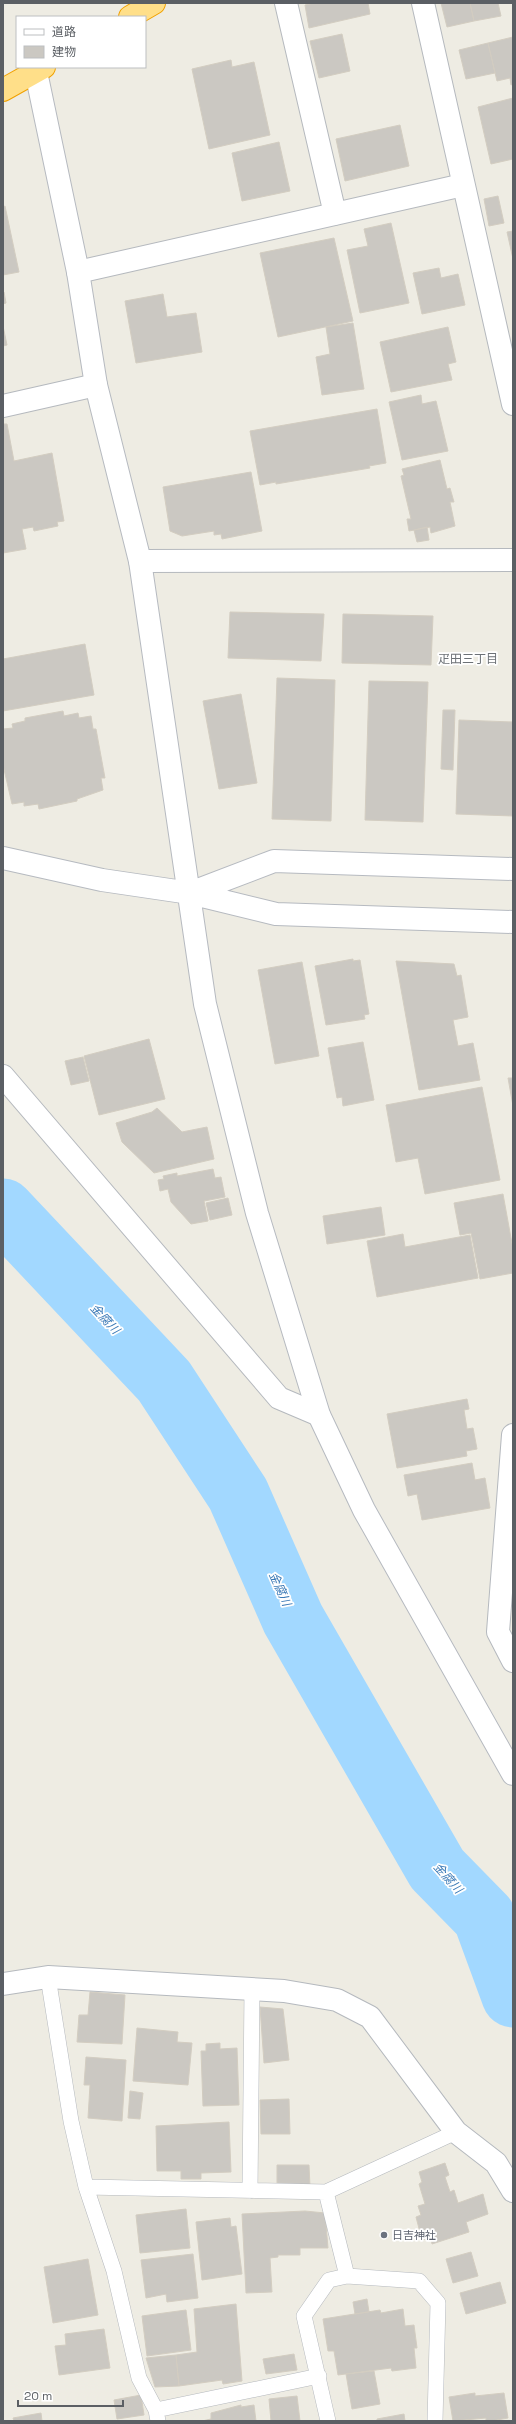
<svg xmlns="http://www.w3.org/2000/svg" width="516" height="2424" viewBox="0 0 516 2424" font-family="'Space Grotesk','Noto Sans JP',sans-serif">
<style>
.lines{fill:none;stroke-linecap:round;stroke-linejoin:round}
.river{stroke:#a2d8ff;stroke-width:63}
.building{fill:#cbc8c2;stroke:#d3cdc1}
.lane-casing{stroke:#b5b9be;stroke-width:16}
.street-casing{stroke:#b5b9be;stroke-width:24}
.secondary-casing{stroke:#b6bac0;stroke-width:24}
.highway-casing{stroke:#f1a100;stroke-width:24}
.lane{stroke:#fff;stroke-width:15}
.street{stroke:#fff;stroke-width:22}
.secondary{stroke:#fff;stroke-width:22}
.highway{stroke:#ffdf89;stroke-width:22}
.worship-dot{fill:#6b7280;stroke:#fff;stroke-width:1.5}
.labels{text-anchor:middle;stroke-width:3.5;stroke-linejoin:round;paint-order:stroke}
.worship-label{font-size:11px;fill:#5b616d;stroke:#fff;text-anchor:start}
.neighbourhood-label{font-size:12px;fill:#6c7176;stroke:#fff}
.water-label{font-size:12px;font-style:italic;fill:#3a79b6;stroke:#fff}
</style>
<rect width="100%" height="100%" fill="#eeece3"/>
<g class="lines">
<!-- river -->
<path class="river" d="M3,1210L164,1381L238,1494L293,1619L437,1869L484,1917L513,1996"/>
</g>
<!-- building -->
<path class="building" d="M314,3H368L370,14L309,28L305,5Z
M441,3H470L474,21L447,27Z
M470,3H498L501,16L474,21Z
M342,34L350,71L319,78L310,41Z
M513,37V84L511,85L510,78L497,81L488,43Z
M488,43L495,73L466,79L459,50Z
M231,60L232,67L254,62L270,135L209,149L192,69Z
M513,98V159L491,164L478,107Z
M400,125L409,166L345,181L336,139Z
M279,142L290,191L242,201L232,153Z
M498,196L504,223L489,226L484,199Z
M5,206L19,272L3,275V207Z
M391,223L409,303L360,313L347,250L368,246L364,229Z
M513,231V259L507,232Z
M334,238L353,321L278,337L260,253Z
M439,268L441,278L458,274L465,305L422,314L413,273Z
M4,292L6,303L3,304V293Z
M163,294L167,317L196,313L202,352L136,363L125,301Z
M353,323L364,389L322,395L316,357L330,354L326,327Z
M3,326L7,345L3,346Z
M448,327L456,362L448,364L452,380L391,392L380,342Z
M421,395L422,404L436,401L448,451L402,460L389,402Z
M377,409L386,463L369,466L370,468L276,484V482L260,485L250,431Z
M3,424H7L14,461L52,453L64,521L57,522L58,526L34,531L33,527L22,529L26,549L3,553Z
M440,460L447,489L450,488L454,502H450L455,526L431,533L430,527L409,531L407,519H411L401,476L404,475L402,469Z
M251,472L262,531L222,539L221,534L214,535V531L182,536L170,531L163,487Z
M427,527L429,540L417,542L414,530Z
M230,612L324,614L321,661L228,658Z
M343,614L433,616L431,665L342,663Z
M85,644L94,695L3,711V659Z
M277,678L335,680L331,821L272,819Z
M369,681L428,682L423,822L365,820Z
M241,694L257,783L219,789L203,701Z
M443,710H455L453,770L441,769Z
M63,711L64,716L78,713L79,718L91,716L93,729H96L105,778H101L103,790L77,799V801L39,809L38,804L24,806V802L12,804L3,765V729L13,728L12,724L25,721V718Z
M459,720L513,722V816L456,814Z
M353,959V961L360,960L369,1014L364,1015L365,1019L326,1025L315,966Z
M396,961L454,964L457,976L461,975L468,1017L453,1020L458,1046L473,1043L480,1080L419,1090Z
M302,962L319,1056L275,1064L258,970Z
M149,1039L165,1099L99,1115L84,1056Z
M363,1042L374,1100L343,1106L342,1097L337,1098L328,1048Z
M83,1057L89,1081L71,1085L65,1061Z
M508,1078H513V1106Z
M482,1087L500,1180L425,1194L418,1158L396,1162L386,1105Z
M157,1108L182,1132L207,1127L214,1159L154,1173L122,1142L116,1123L152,1112Z
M213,1169L215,1178L221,1177L225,1197L204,1201L208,1221L191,1224L171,1202L168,1189L160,1191L158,1180L164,1179L163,1176L177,1173V1176Z
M503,1194L513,1249V1273L480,1279L471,1233L460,1235L454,1203Z
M228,1198L232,1215L210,1220L206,1203Z
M381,1207L385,1235L327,1244L323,1216Z
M403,1234L405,1247L470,1235L478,1278L377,1297L367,1241Z
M467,1399L469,1409L464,1410L467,1429L473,1428L477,1449L466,1451L467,1456L397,1468L387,1414Z
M472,1463L475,1480L485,1478L490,1508L422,1520L417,1494L408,1496L404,1475Z
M90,1992L125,1995L122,2044L77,2042L79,2015H88Z
M260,2007L283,2009L289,2060L264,2063Z
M137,2028L178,2032L177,2042L192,2043L188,2085L133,2081Z
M220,2043V2049L237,2048L239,2105L203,2106L201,2051H206V2044Z
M86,2057L126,2060L122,2121L88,2118L90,2085H84Z
M130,2091L143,2093L140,2119L128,2118Z
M289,2099L290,2134H261L260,2100Z
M229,2122L231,2172L201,2173V2179H181V2171H157L156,2126Z
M445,2163L449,2175L445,2177L450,2192L454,2190L458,2203L483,2194L488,2214L466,2222L469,2232L432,2244L431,2237L422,2240L416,2217L421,2215L418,2206L425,2204L419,2184L422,2182L419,2172Z
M277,2165H309L310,2187H277Z
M186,2209L190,2248L140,2253L136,2215Z
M305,2211L325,2213L328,2248H300V2255H278V2257L270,2258L272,2292L246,2293L242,2214Z
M230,2218L231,2227L236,2226L242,2274L202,2280L196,2222Z
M471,2252L478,2276L453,2283L446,2259Z
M193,2254L198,2298L167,2302L166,2294L146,2298L141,2260Z
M88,2259L98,2315L53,2323L44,2267Z
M500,2282L506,2303L466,2314L460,2293Z
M367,2299L369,2312L355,2314L353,2302Z
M236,2304L242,2381L223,2384L222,2380L179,2386L176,2355L197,2352L194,2309Z
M403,2309L405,2326L414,2325L417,2348H414L416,2368L392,2371L391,2368L338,2375L334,2351H328L323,2319L380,2310L381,2313Z
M186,2310L191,2350L147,2356L142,2316Z
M104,2329L110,2368L59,2375L55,2346L66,2345L65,2334Z
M294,2354L297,2370L266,2374L263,2359Z
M176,2355L179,2386L155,2387L146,2358Z
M374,2371L380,2404L352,2409L346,2374Z
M475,2393V2396L504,2393L508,2418L491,2421H486V2418L453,2421L449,2397Z
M141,2395L144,2415L117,2419L114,2400Z
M297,2396L300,2421H271L269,2399Z
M241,2405V2407L254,2405L256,2421H202L211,2419V2413Z
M41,2413L42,2421H14L13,2418Z
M404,2414L405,2421H377V2419Z"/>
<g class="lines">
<defs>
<path id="lane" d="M48,1977L71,2121L86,2187L114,2271L139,2378L156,2410L158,2421
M86,2187L326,2192L456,2132
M250,2191L252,1989
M326,2192L347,2276L329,2280L304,2316L328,2421
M347,2276L419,2281L438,2303L435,2421
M156,2410L319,2376"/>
<path id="street" d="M286,3L335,214
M423,3L513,404
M78,272L463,185
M3,406L96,385
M140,561L513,560
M3,1076L279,1398L319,1415
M513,1435L498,1632L513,1661
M3,1984L48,1977L284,1991L337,2000L370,2017L456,2132L496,2163L513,2191"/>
<path id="secondary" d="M36,72L78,272L96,385L140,561L205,1004L257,1213L319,1415L364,1510L513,1774
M3,858L102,880L190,893L276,914L513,922
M190,893L274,861L513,869"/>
<path id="highway" d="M130,17L154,3
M3,90L44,67"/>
</defs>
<!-- lane casing -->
<use href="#lane" class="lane-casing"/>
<!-- street casing -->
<use href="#street" class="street-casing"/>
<!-- secondary casing -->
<use href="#secondary" class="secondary-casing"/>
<!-- highway casing -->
<use href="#highway" class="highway-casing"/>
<!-- lane -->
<use href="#lane" class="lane"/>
<!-- street -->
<use href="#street" class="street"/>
<!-- secondary -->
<use href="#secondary" class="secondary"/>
<!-- highway -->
<use href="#highway" class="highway"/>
</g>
<!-- markers -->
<circle class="worship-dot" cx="384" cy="2235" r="4"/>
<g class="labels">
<!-- worship labels -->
<g class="worship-label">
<text x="392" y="2239">日吉神社</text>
</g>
<!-- neighbourhood labels -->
<g class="neighbourhood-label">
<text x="468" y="663">疋田三丁目</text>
</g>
<!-- water labels -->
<g class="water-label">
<text transform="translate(105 1319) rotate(47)" y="4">金腐川</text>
<text transform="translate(280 1589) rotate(66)" y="4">金腐川</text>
<text transform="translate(448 1878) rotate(48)" y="4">金腐川</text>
</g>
</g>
<!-- border -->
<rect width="516" height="2424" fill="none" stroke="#5b5f64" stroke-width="8"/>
<!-- legend -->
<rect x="16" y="16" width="130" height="52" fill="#ffffff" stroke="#bdbfc1"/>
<rect x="24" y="29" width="20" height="6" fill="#ffffff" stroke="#bdbfc1"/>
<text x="52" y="36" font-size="12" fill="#5b5f64">道路</text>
<rect x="24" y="46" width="20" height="12" fill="#cbc8c2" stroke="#bdbfc1"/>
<text x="52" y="56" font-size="12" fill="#5b5f64">建物</text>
<!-- scale -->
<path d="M18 2400v6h105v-6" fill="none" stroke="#5b5f64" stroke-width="2"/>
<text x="24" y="2400" font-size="12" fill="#5b5f64" stroke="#ffffff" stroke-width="3" paint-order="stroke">20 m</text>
</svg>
